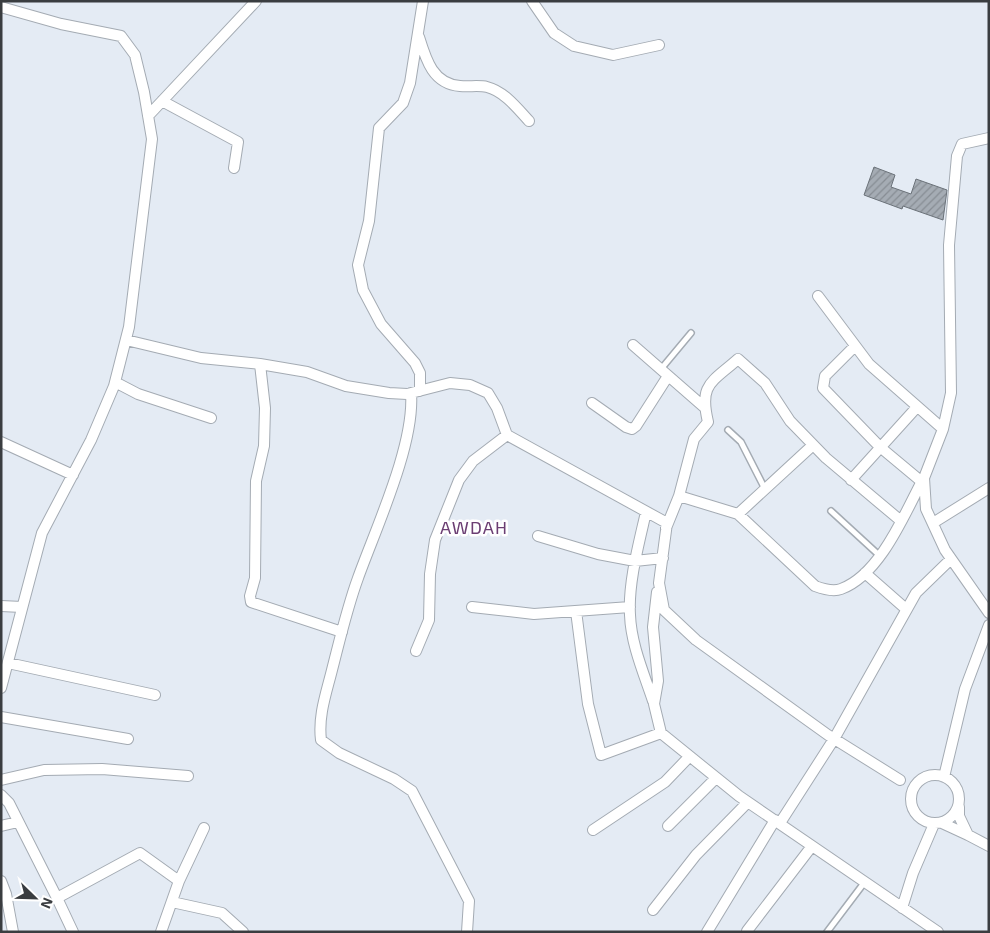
<svg xmlns="http://www.w3.org/2000/svg" width="990" height="933" viewBox="0 0 990 933" font-family="'Exo 2',sans-serif">
<style>
.building{fill:url(#building-hatch);stroke:#6b7279}
.lines{fill:none;stroke-linecap:round;stroke-linejoin:round}
.lane-casing{stroke:#a4abb3;stroke-width:8}
.street-casing{stroke:#a4abb3;stroke-width:12}
.lane{stroke:#fff;stroke-width:5}
.street{stroke:#fff;stroke-width:10}
.labels{text-anchor:middle;stroke-width:5;stroke-linejoin:round;paint-order:stroke}
.neighbourhood-label{font-size:18px;letter-spacing:1px;fill:#6b3e73;stroke:#fff}
</style>
<defs>
<pattern id="building-hatch" width="6" height="6" patternUnits="userSpaceOnUse" patternTransform="scale(1.25)"><rect width="6" height="6" fill="#a5acb4"/><path d="M-1 1l2-2M0 6l6-6M5 7l2-2" fill="none" stroke="#878d94"/></pattern>
</defs>
<rect width="100%" height="100%" fill="#e4ebf4"/>
<!-- building -->
<path class="building" d="M874,167L895,175L891,187L911,194L916,179L947,190L943,220L903,206L902,209L864,195Z"/>
<g class="lines">
<defs>
<path id="lane" d="M661,369L691,333
M728,430L741,442L765,489
M831,511L880,556
M827,932L864,883"/>
<path id="street" d="M532,1L554,33L574,46L613,55L659,45
M1,7L61,24L121,36L135,55L144,92L152,139L129,327L114,386L91,440L42,533L1,688
M419,37C426,60 433,84 460,86C469,87 479,85 487,87C504,91 518,109 529,121
M162,101L238,142L234,168
M148,116L256,1
M989,138L962,144L957,156L949,245L951,393L943,429L924,478L926,509L945,550L989,613
M818,296L869,364L943,429
M126,340L201,358L260,364L307,372L346,386L389,393L407,394L450,383L470,385L488,393L497,408L507,435L667,523L659,583L664,610L696,640L828,735L900,780
M633,345L704,407
M854,347L825,376L823,388L880,447L922,482
M260,364L265,408L264,446L256,481L255,578L250,596L251,602L342,632
M115,382L138,394L211,418
M420,391V373L415,363L381,324L363,290L358,265L369,221L379,128L403,103L410,83L423,1
M411,393C415,444 376,528 358,578C347,608 340,639 332,670C326,694 318,716 321,740L339,753L394,779L412,791L469,901L467,932
M592,403L626,427L632,429L636,426L668,376
M1,442L73,475
M851,480L917,407
M679,496L738,514L815,586C823,589 833,592 841,589C880,575 905,513 923,479
M646,512C639,543 628,583 630,615C631,644 644,674 653,701
M738,514L813,445
M933,523L989,488
M666,528L679,496L694,439L708,422C699,384 711,383 738,359L765,383L790,421L826,458L901,521
M538,536L598,554L635,561L663,558
M865,573L906,609
M657,592L653,627L658,681L654,704L661,733L739,796L938,932
M1,606L22,607
M472,607L534,614L630,607
M576,611L588,704L601,755L661,733
M416,651L429,620L430,574L435,540L459,480L473,461L507,435
M8,663L155,695
M1,717L128,739
M911 799a24 24 0 1 1 48 0a24 24 0 1 1-48 0Z
M944,777L965,689L989,625
M1,780L44,770L102,769L188,776
M1,795L9,803L57,898
M780,823L834,739L916,593L951,559
M942,823L968,835L959,816V807
M1,826L18,822
M668,826L716,778
M593,830L665,782L689,757
M968,835L989,846
M1,881L6,894L13,932
M179,881L204,828
M172,902L222,913L243,932
M902,908L913,873L934,824
M653,910L696,855L748,802
M747,931L812,846
M73,932L57,898L140,853L179,881L161,932
M707,932L775,820"/>
</defs>
<!-- lane casing -->
<use href="#lane" class="lane-casing"/>
<!-- street casing -->
<use href="#street" class="street-casing"/>
<!-- lane -->
<use href="#lane" class="lane"/>
<!-- street -->
<use href="#street" class="street"/>
</g>
<g class="labels">
<!-- neighbourhood labels -->
<g class="neighbourhood-label">
<text x="474" y="534">AWDAH</text>
</g>
</g>
<!-- border -->
<rect width="990" height="933" fill="none" stroke="#3a3d40" stroke-width="5"/>
<!-- north arrow -->
<g transform="translate(35 898) rotate(113)" stroke="#ffffff" stroke-width="4" paint-order="stroke">
<path d="M0-4L9 19L0 12L-9 19Z" fill="#3a3d40"/>
<text y="-8" font-size="14" font-weight="bold" text-anchor="middle" fill="#3a3d40">N</text>
</g>
</svg>
